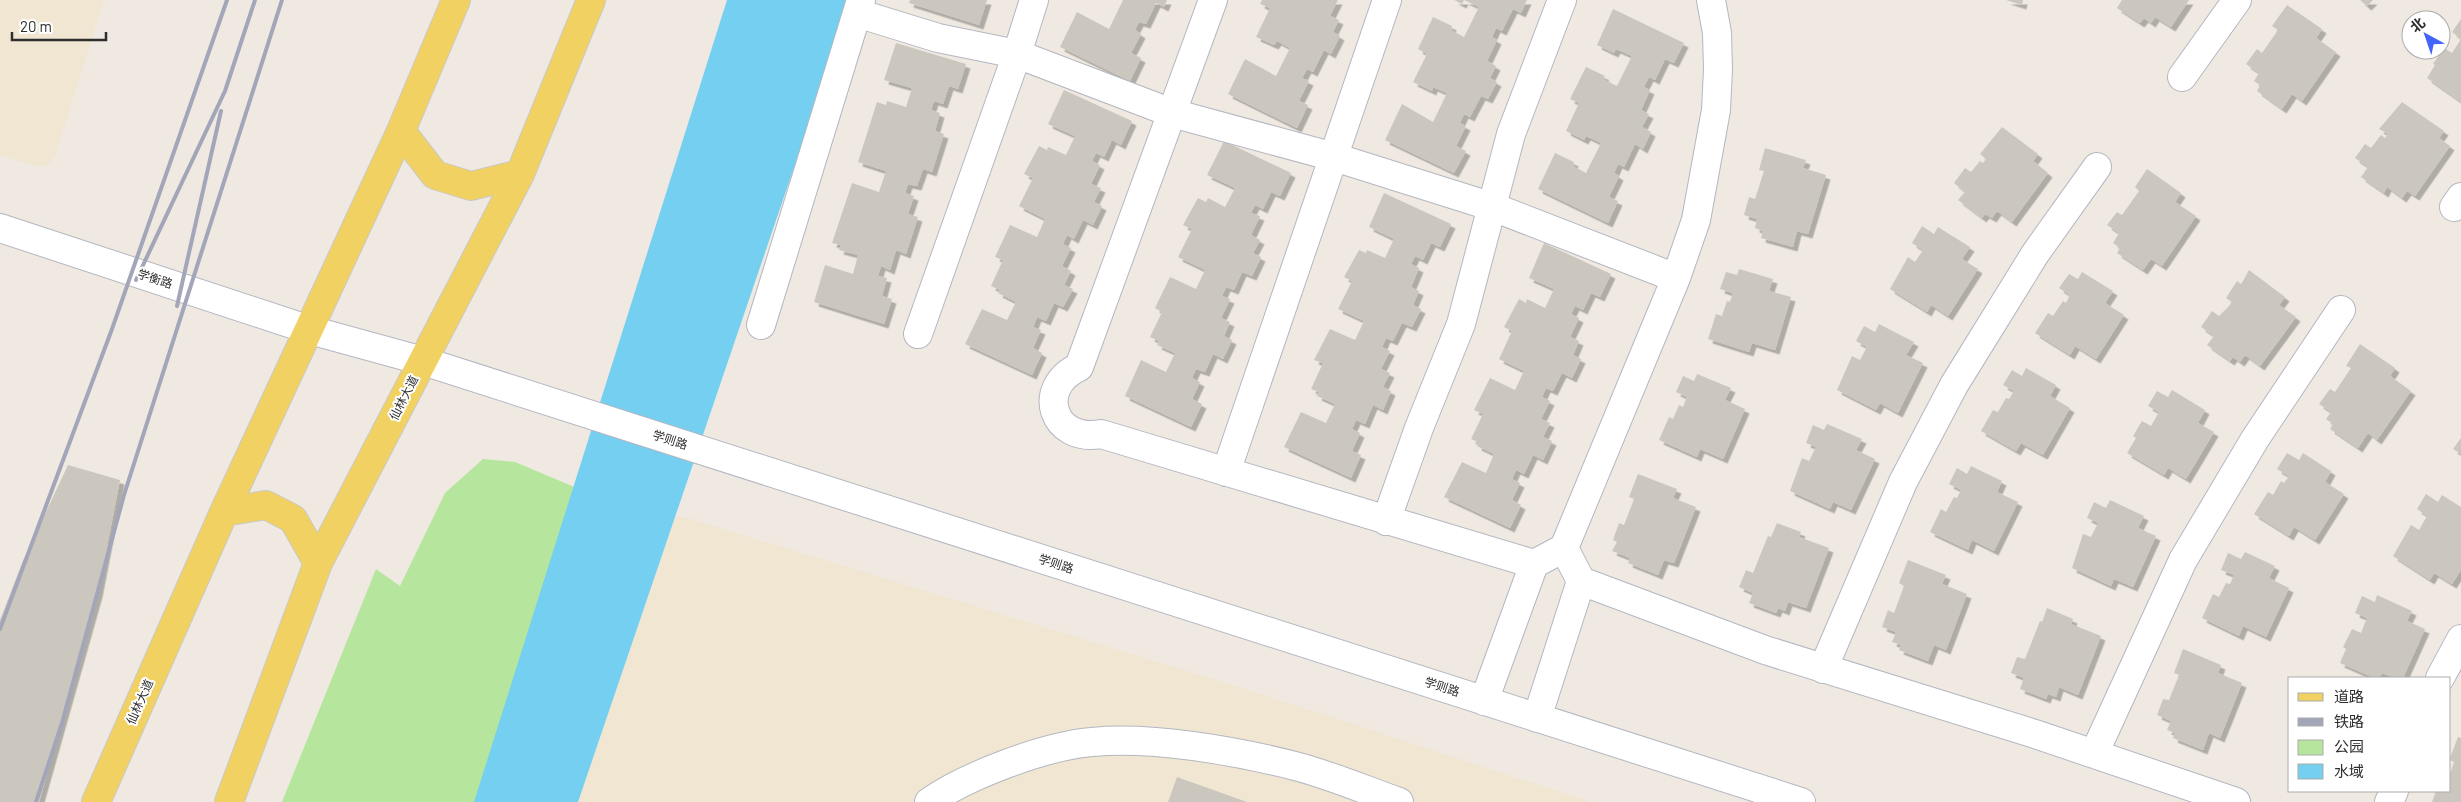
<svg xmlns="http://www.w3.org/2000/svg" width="2461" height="802" viewBox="0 0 2461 802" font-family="Barlow,'Noto Sans SC',sans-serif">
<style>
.education{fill:#f0e6d1}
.green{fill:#b6e59e}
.water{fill:#75cff0}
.building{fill:#cbc7bf;filter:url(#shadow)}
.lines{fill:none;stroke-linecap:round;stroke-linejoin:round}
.minor-casing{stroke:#b4b7c1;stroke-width:30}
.major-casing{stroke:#c9c9c9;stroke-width:30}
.minor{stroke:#fff;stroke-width:28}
.major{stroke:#f2d163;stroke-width:28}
.rail{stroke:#a3a6b8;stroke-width:4}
.labels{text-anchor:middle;stroke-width:4;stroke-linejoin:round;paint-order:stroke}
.street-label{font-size:12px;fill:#2e2e2e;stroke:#fff}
</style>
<defs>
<filter id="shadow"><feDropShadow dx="4.5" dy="4.5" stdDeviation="0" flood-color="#0004"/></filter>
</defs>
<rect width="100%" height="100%" fill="#efe9e1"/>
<!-- education -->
<path class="education" d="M0,0H104L55,156L47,165L38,167L0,155Z
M669,517H684L1230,684L1591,802H548Z"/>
<!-- green -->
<path class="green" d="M483,459L515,462L584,491L475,802H282L376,569L400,586L445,493Z"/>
<!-- water -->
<path class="water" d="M727,0H851L578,802H474Z"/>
<!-- building -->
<path class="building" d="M910,0H987L979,25L909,3Z
M1123,0H1167L1164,7L1156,3L1146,24L1139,22L1135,30L1141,34L1131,53L1141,58L1130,81L1060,47L1077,12L1109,29Z
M1262,0H1338L1330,16L1339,20L1333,32L1340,36L1331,54L1324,50L1313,72L1307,69L1302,78L1309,81L1299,101L1308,105L1297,128L1228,94L1245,59L1276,76L1290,48L1277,41L1274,45L1256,37L1270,8L1260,4Z
M1454,0H1527L1521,13L1513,9L1502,31L1496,28L1492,37L1497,40L1487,61L1496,66L1490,78L1497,82L1488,99L1481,96L1470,117L1464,114L1460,123L1466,126L1456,146L1466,151L1454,173L1385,140L1402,104L1433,122L1447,93L1433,87L1432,91L1413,82L1427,54L1418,49L1433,17L1452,26L1451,30L1464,37L1479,7L1464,0L1462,4Z
M2006,0H2023L2022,5Z
M2122,0H2189L2171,27L2155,17L2151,23L2144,18L2140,23L2117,8Z
M2360,0H2373L2367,6Z
M2287,5L2322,29L2316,38L2336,52L2302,101L2292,94L2282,109L2257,91L2260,85L2254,81L2259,73L2246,64L2257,49L2262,53L2278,30L2272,26Z
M1613,9L1684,43L1674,63L1665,59L1655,80L1649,77L1644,87L1650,90L1641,110L1649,114L1642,127L1651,132L1643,149L1635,144L1624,167L1618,164L1614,173L1619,176L1609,197L1618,201L1608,223L1538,189L1555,153L1574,162L1573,166L1586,173L1601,143L1586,136L1584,140L1566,131L1579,103L1570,99L1586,67L1605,76L1603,79L1617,86L1632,56L1616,49L1614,53L1597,45Z
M2461,19V39L2452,32Z
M2461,39V102L2427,78L2435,65L2433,64L2444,48L2452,53Z
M896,43L966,64L958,89L949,86L943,104L934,101L931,110L940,113L935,131L944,134L932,172L923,169L917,186L908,184L905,193L914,196L908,214L918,217L906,254L896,250L890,270L881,266L878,276L887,278L882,296L892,299L884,324L814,302L825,265L853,274L858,255L839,250L841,245L832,243L852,183L879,192L886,171L858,162L877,102L886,105L887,101L906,107L912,88L884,80Z
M1064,90L1132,121L1121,145L1112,140L1104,157L1096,153L1092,161L1100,165L1091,184L1101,188L1094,202L1102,206L1093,225L1083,220L1074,239L1067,235L1063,244L1071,248L1062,266L1071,271L1064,285L1073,289L1063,307L1054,303L1046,321L1037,317L1033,327L1041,330L1033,348L1042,353L1032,375L965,344L982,309L1007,320L1016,302L998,293L1000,290L991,286L1003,260L995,257L1010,225L1037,237L1045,219L1019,206L1033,178L1024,174L1039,146L1047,150L1048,147L1066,155L1075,136L1048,124Z
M2402,102L2444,131L2439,138L2450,146L2415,196L2407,191L2402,198L2387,187L2384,193L2361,177L2368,167L2355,158L2365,144L2371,148L2381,135L2385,138L2388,134L2379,129Z
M2002,127L2038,154L2033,161L2048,173L2012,222L1997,211L1992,218L1985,214L1982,218L1958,200L1965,192L1954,183L1965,168L1971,172L1980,161L1983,163L1986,159L1980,154Z
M1224,141L1291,173L1280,196L1271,192L1263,209L1255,205L1251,213L1260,216L1251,235L1260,240L1253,253L1261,257L1252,276L1242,272L1234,290L1226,287L1222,296L1230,299L1221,318L1230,322L1224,336L1232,340L1223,359L1213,354L1205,372L1196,369L1192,378L1200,382L1192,399L1202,404L1191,427L1125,396L1141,360L1166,372L1175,353L1157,345L1159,341L1150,337L1162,312L1155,308L1170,277L1196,289L1205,270L1178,257L1192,229L1183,225L1198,198L1206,202L1208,198L1225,207L1235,188L1207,175Z
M1765,148L1806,160L1803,168L1826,175L1808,234L1797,231L1793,247L1761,238L1763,231L1755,228L1757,219L1744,215L1749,197L1755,199L1764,171L1759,170Z
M2147,169L2181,193L2175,202L2196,216L2162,266L2151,259L2143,270L2117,253L2120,248L2113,243L2119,233L2107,225L2117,212L2122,215L2139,191L2135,187Z
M1384,193L1451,224L1440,247L1431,243L1423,260L1415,256L1411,264L1419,268L1411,287L1419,291L1413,305L1421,309L1412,327L1402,323L1393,341L1386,338L1382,347L1390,351L1381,369L1390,373L1383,387L1391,391L1383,410L1373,405L1365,424L1356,420L1352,429L1360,433L1352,451L1361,455L1351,478L1284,447L1301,412L1326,423L1335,404L1317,396L1319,392L1311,389L1323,363L1314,360L1330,329L1355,340L1364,321L1338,309L1352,281L1344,277L1359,250L1366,253L1367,250L1385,258L1394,239L1369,227Z
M1922,226L1934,234L1938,227L1970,247L1962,259L1978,269L1948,316L1931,305L1927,312L1890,289L1908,257L1915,262L1923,250L1912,243Z
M1544,243L1611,274L1600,297L1591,293L1583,310L1575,306L1571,314L1579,318L1570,337L1579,341L1573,355L1581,359L1572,378L1562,373L1553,391L1546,388L1542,397L1550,401L1541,419L1550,423L1543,437L1552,441L1543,460L1533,455L1524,474L1516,470L1512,479L1520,483L1512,500L1521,505L1510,528L1444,497L1462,462L1486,473L1494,454L1477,446L1478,442L1471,439L1483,414L1474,410L1490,378L1515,390L1524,371L1499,359L1512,331L1504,327L1519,299L1526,303L1527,299L1545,308L1554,289L1529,278Z
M1739,269L1773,279L1769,291L1791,297L1775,350L1752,343L1749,352L1708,339L1716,314L1722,316L1727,301L1730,302L1733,293L1720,289L1726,272L1737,275Z
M2249,270L2285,297L2279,305L2296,317L2260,366L2245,355L2240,362L2233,357L2230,361L2207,345L2214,336L2201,327L2212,311L2219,316L2229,306L2232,302L2226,298L2237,281L2241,284L2243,281Z
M2082,272L2113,291L2105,303L2124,315L2096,359L2075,346L2070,355L2035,333L2048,313L2053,316L2063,301L2066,303L2070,295L2059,288L2069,274L2078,279Z
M1879,324L1914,342L1906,355L1923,363L1898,413L1880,403L1876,410L1837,390L1852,356L1860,360L1867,347L1856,341L1864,326L1875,332Z
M2360,344L2395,368L2390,376L2411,391L2377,440L2368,433L2358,448L2330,429L2333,424L2326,419L2331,412L2319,404L2330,389L2335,392L2351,368L2346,366Z
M2026,368L2056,385L2050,396L2070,408L2043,455L2021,443L2016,451L1981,431L1993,410L1998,412L2006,398L2009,399L2014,391L2003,385L2012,370L2022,376Z
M1697,374L1731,388L1725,400L1745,409L1723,459L1700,449L1697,457L1659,440L1669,417L1673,419L1679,405L1683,407L1687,397L1676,392L1683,376L1694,381Z
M2172,390L2205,410L2198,423L2214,432L2186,479L2168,468L2164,475L2127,453L2136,438L2133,436L2142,421L2151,426L2159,412L2148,406L2157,391L2168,397Z
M1827,424L1862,439L1856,450L1875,459L1851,510L1833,502L1830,509L1790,491L1802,458L1809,461L1816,447L1806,443L1813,425L1824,430Z
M2461,438V454L2453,449Z
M2287,453L2299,460L2303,453L2331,471L2325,482L2344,494L2315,540L2294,527L2289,536L2254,514L2268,492L2273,495L2281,481L2284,483L2289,476L2277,469Z
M68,465L120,480L98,593L39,802H0V620L22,563Z
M1971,466L2002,481L1997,492L2018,502L1994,551L1972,540L1968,550L1930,532L1941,509L1946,512L1954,497L1957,498L1961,490L1949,484L1957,468L1967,474Z
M1638,474L1677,489L1673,498L1696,507L1674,563L1664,560L1658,575L1628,563L1630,558L1612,551L1617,542L1613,540L1619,523L1624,525L1634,499L1629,497Z
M2426,494L2438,502L2442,495L2461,507V570L2452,584L2434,573L2430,580L2393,556L2411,525L2419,530L2427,516L2417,509Z
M2110,500L2144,516L2138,528L2156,536L2133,587L2114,579L2111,586L2072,568L2083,534L2091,537L2098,523L2087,518L2094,502L2106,508Z
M1777,523L1801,532L1799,537L1829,548L1806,608L1788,602L1785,611L1778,608L1776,613L1749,603L1753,593L1739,587L1746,570L1753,573L1768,536L1771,537Z
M2245,552L2275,566L2269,578L2289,588L2266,637L2243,626L2239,636L2202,618L2213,594L2219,597L2226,583L2230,584L2234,575L2221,570L2228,553L2241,559Z
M1908,560L1946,575L1942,584L1967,594L1946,650L1934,645L1928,661L1899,650L1901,645L1892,642L1896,632L1882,627L1888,610L1894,613L1904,586L1899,583Z
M2377,595L2412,611L2407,621L2425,629L2403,678H2395L2382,673L2379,678H2374L2340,663L2346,649L2343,647L2352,629L2361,633L2367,618L2355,613L2362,596L2375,602Z
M2047,608L2073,619L2071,624L2101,636L2078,695L2059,687L2056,697L2048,694L2046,699L2020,689L2024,678L2011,673L2017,657L2025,659L2040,621L2042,622Z
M2183,649L2221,665L2218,673L2242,683L2220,738L2209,733L2203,750L2173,738L2175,733L2167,730L2171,721L2157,715L2163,699L2169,700L2179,675L2174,673Z
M2458,737L2461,738V802H2432L2436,791H2450V774L2454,762L2450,760V758Z
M1177,777L1247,802H1168Z"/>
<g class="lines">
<defs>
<path id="minor" d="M1213,0L1079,367C1035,387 1052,443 1101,434L1534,564
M857,13L938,38L1017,54L1172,113L1334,157L1493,207L1676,278
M2182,77L2237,0
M2454,207L2461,197
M0,228L310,330L423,361L1801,802
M761,325L861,0
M918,334L1017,54L1034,0
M1226,472L1387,0
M1386,521L1419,428L1461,324L1511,134L1562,0
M1564,548L1676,278L1696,220L1716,110L1718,69L1717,33L1711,0
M1581,581L1765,650L2035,734L2236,802
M1823,669L1903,482L1954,385L2035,254L2097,167
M2440,678L2461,639
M1484,701L1534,564L1564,548L1581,581L1537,718
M2094,754L2183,560L2255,439L2341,310
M929,802C968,775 1045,746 1092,742C1152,736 1236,751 1295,766C1330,775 1365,790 1399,802
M2389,802L2394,791"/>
<path id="major" d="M401,131L435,175L471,186L520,174
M224,512L266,505L293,519L318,563
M96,802L224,512L401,131L456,0
M229,802L318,563L520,174L591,0"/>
</defs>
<!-- minor casing -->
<use href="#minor" class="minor-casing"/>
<!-- major casing -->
<use href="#major" class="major-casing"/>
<!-- minor -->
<use href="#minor" class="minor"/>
<!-- major -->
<use href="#major" class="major"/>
<!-- rail -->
<path class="rail" d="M136,280L225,91L255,0
M177,306L221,111
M0,629L112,329L227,0
M36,802L62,723L124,495L282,0"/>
</g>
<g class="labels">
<!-- street labels -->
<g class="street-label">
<text transform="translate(155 279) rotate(18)" y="4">学衡路</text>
<text transform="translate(404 398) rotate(-63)" y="4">仙林大道</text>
<text transform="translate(670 440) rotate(18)" y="4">学则路</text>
<text transform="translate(1056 564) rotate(18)" y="4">学则路</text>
<text transform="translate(1442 687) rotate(18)" y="4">学则路</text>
<text transform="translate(140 702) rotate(-66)" y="4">仙林大道</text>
</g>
</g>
<!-- legend -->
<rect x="2288" y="677" width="162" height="115" fill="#ffffff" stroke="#ababab"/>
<rect x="2298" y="693" width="25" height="8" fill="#f2d163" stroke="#ababab"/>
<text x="2334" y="702" font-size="15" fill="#2e2e2e">道路</text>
<rect x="2298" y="718" width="25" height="8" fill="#a3a6b8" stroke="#ababab"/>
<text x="2334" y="727" font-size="15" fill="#2e2e2e">铁路</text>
<rect x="2298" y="740" width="25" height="15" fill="#b6e59e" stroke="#ababab"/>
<text x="2334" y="752" font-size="15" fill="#2e2e2e">公园</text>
<rect x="2298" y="764" width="25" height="15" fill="#75cff0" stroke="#ababab"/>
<text x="2334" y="777" font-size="15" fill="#2e2e2e">水域</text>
<!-- north arrow -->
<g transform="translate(2426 35) rotate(320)"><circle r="24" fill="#ffffff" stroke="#ababab"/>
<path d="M0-4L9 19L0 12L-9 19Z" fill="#4264fb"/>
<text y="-8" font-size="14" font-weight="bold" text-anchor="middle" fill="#2e2e2e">北</text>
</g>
<!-- scale -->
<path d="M12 32v8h94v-8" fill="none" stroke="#2e2e2e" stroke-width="2.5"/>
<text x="20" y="32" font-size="15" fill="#2e2e2e" stroke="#ffffff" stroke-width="4" paint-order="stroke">20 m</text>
</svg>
